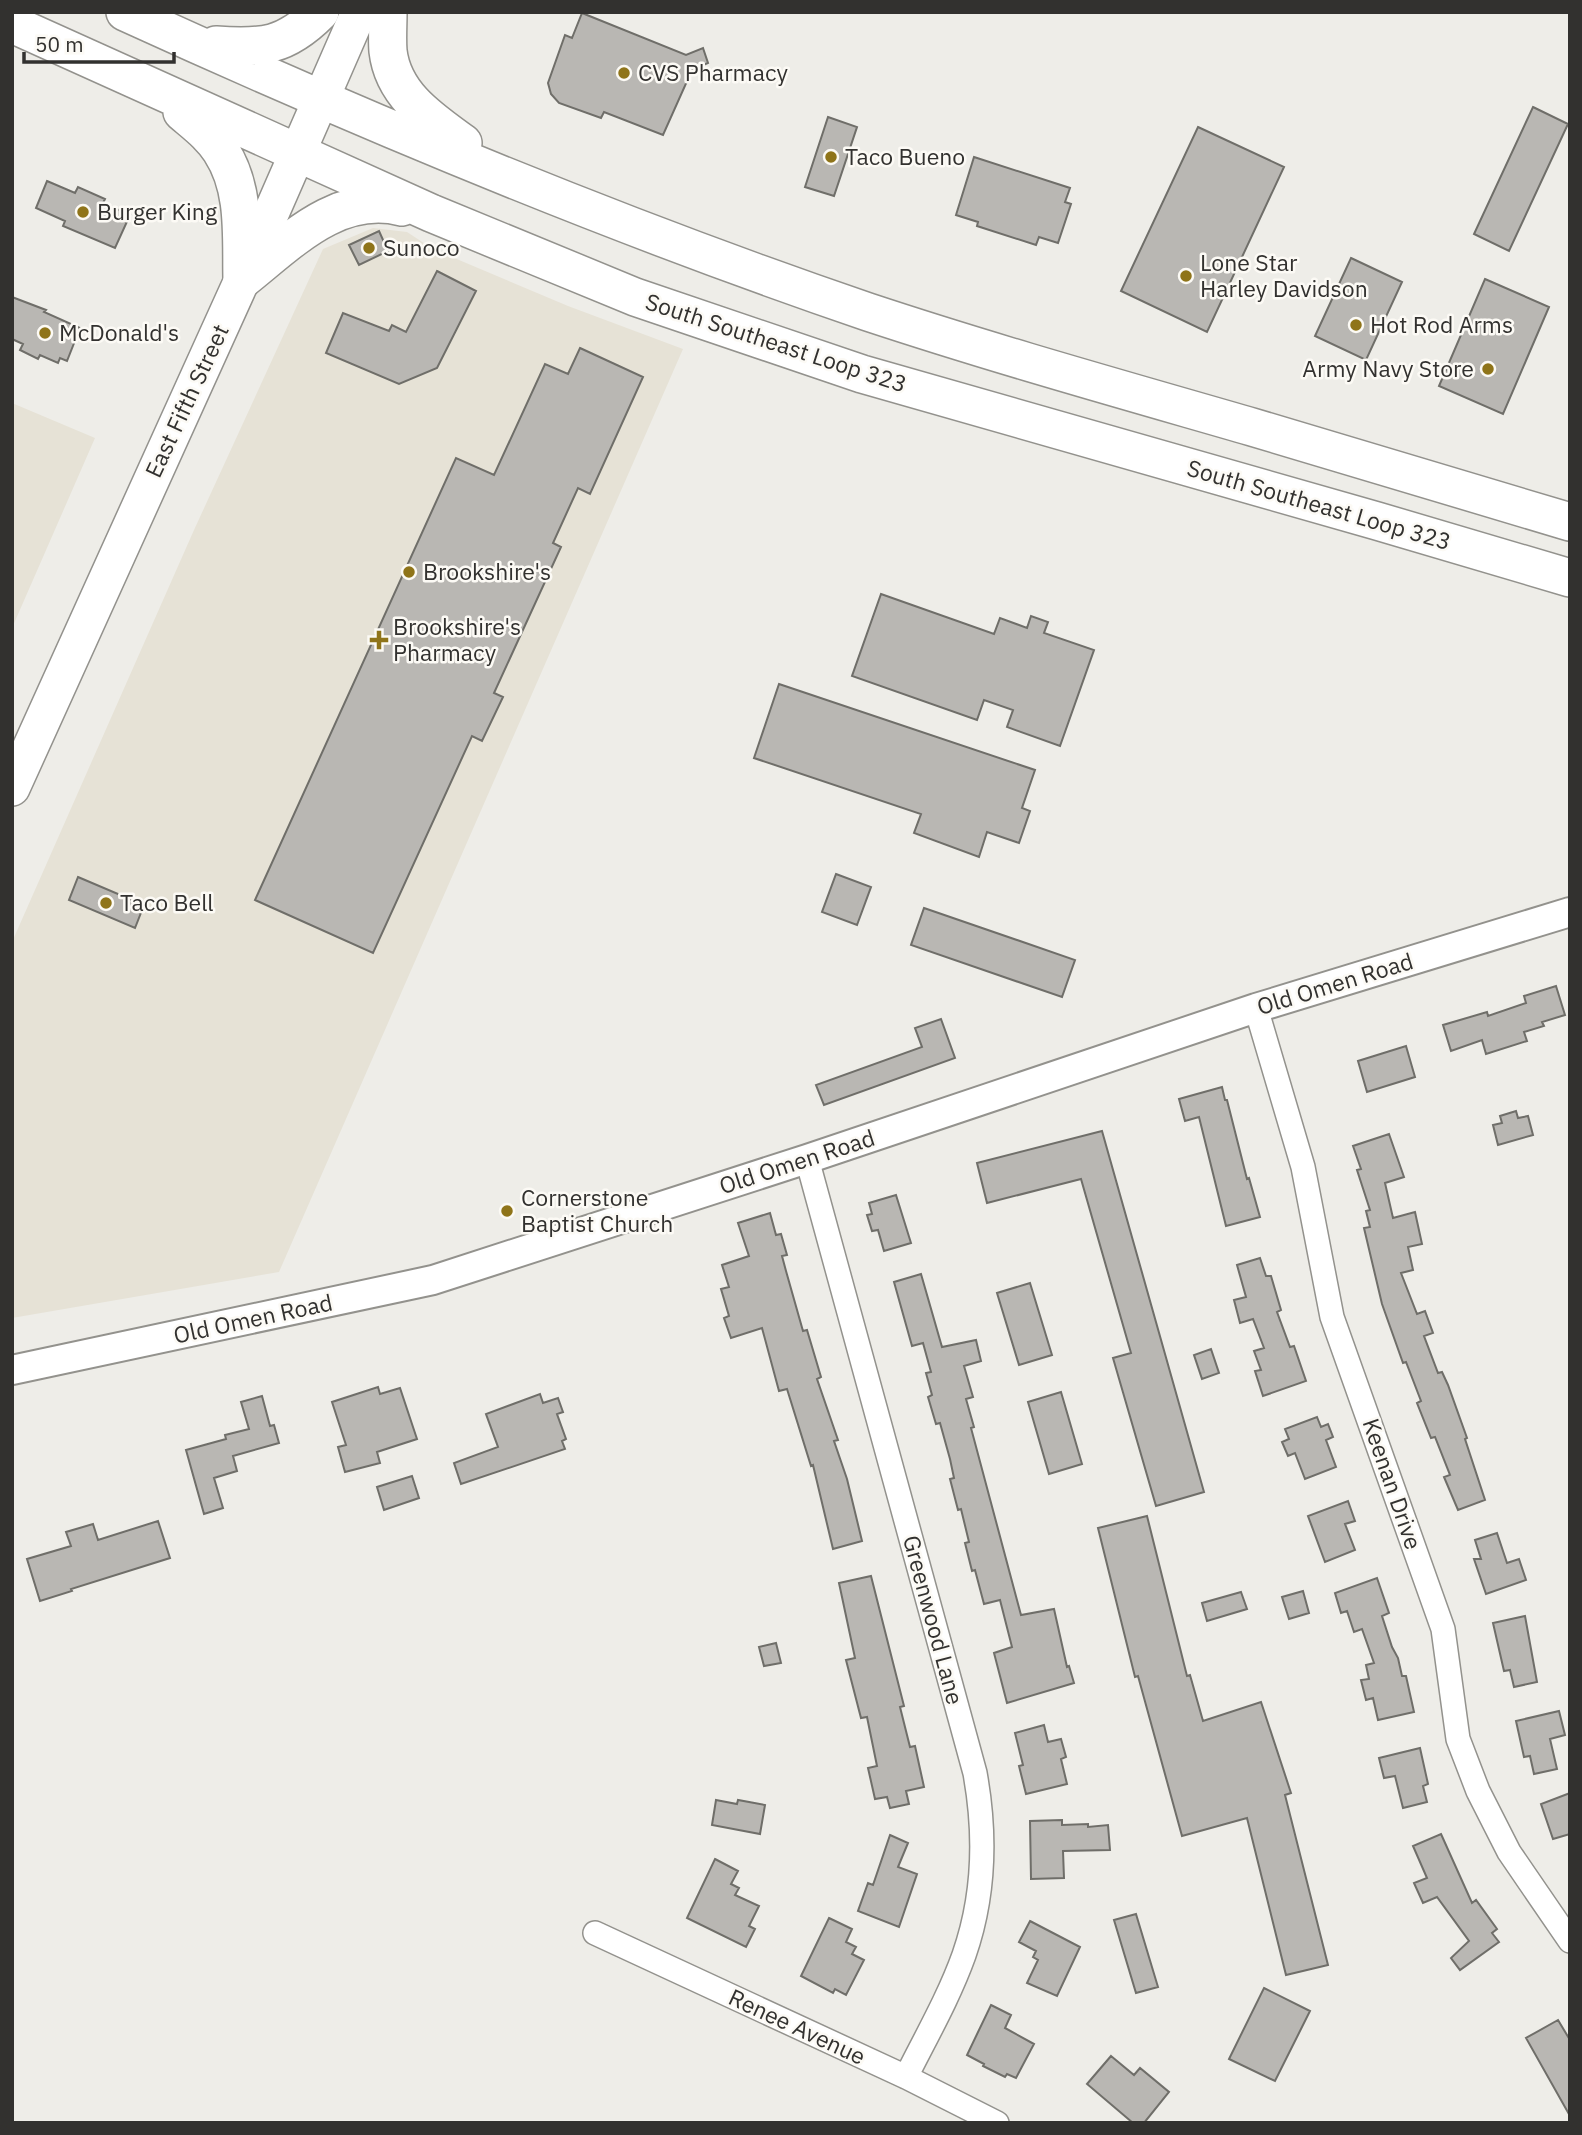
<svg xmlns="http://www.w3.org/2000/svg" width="1582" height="2135" viewBox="0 0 1582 2135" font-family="'IBM Plex Sans',sans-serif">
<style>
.built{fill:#e6e2d6}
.building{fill:#b9b7b3;stroke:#6f6e69;stroke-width:2}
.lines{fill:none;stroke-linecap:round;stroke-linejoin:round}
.minor-casing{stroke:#93928d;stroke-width:26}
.tertiary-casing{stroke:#93928d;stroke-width:32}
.primary-casing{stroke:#93928d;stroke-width:38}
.trunk-casing{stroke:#93928d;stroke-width:40}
.minor{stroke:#fff;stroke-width:23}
.tertiary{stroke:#fff;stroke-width:28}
.primary{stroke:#fff;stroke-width:35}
.trunk{stroke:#fff;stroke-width:37}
.poi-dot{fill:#8f7419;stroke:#fcfaf5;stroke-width:2.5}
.labels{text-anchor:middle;stroke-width:5;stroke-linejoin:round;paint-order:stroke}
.poi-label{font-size:23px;fill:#32312f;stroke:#fcfaf5;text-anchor:start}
.street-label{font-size:23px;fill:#32312f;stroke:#fcfaf5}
</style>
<rect width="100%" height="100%" fill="#eeede8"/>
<!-- built -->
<path class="built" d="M373,228L407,232L433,249L568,306L683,349L279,1272L12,1318V942L194,530L323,249Z
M12,403L95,438L12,628Z"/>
<!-- building -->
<path class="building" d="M582,13L686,55L703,48L708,63L692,70L663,135L604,112L601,118L559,103L551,94L548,83L565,35L572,38Z
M1533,107L1568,124L1509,251L1474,234Z
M828,117L857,127L834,196L805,187Z
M1198,127L1284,167L1207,332L1121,291Z
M974,157L1070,188L1065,202L1071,204L1058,243L1039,237L1036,245L977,226L978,222L956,215Z
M47,181L75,193L78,187L105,199L103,203L130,215L115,248L63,226L65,221L36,208Z
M379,231L388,251L359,265L349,245Z
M1351,258L1402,282L1366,360L1315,336Z
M437,271L476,291L437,368L399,384L326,353L343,313L389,331L392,325L406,332Z
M1485,279L1549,307L1503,414L1439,386Z
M12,297L46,310L44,312L80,328L67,361L60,358L58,363L40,355L38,359L20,350L23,344L12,339Z
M580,348L643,377L590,494L578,488L553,543L561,547L494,693L503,697L482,741L472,736L373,953L255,900L456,458L494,475L545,364L568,374Z
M881,594L994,634L1000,618L1027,628L1031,616L1048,622L1044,633L1094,650L1060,746L1007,727L1013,710L984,700L977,720L852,676Z
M779,684L1035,770L1022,808L1030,811L1019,843L987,832L979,857L914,833L921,814L754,758Z
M836,874L871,887L857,925L822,912Z
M78,877L144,905L135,928L69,900Z
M924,908L1075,960L1062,997L911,945Z
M1556,986L1565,1015L1542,1022L1544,1026L1524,1032L1527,1041L1486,1054L1482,1040L1451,1051L1443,1025L1487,1012L1488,1016L1526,1003L1524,996Z
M941,1019L955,1058L824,1105L816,1085L922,1047L915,1028Z
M1406,1046L1415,1077L1367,1092L1358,1061Z
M1222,1087L1225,1100H1227L1247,1179L1249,1178L1260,1217L1226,1226L1199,1117L1185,1121L1179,1099Z
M1516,1111L1518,1118L1528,1116L1533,1135L1498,1145L1493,1125L1502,1123L1500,1116Z
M1102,1131L1204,1492L1156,1506L1113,1358L1131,1353L1081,1179L987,1203L977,1163Z
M1389,1134L1404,1177L1385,1183L1393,1218L1415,1212L1422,1244L1408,1247L1413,1270L1401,1273L1417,1314L1425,1311L1433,1333L1424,1336L1438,1373L1442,1372L1448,1385L1467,1438L1465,1439L1485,1500L1458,1510L1444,1477L1450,1475L1435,1437L1431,1438L1417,1403L1421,1401L1406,1362L1403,1363L1382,1304L1364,1228L1370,1227L1366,1211L1370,1210L1357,1170L1361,1169L1353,1146Z
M896,1195L911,1243L884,1251L878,1230L872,1231L867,1215L872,1214L869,1203Z
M770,1213L776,1235L781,1234L787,1255L782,1256L786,1271L803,1331L807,1330L821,1377L817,1379L838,1440L834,1441L847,1479L862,1541L833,1549L813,1465L811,1466L787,1389L779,1391L762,1328L731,1338L724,1318L729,1316L721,1289L729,1287L722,1265L749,1256L738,1223Z
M1260,1258L1266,1276H1271L1281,1310L1277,1312L1290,1347L1294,1346L1306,1381L1263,1396L1255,1371L1261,1370L1254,1351L1264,1348L1253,1319L1240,1323L1234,1300L1246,1297L1237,1265Z
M921,1274L942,1347L976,1340L981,1361L964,1366L973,1397L966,1399L974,1427L971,1428L1021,1615L1054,1609L1067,1667L1069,1666L1074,1683L1007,1703L994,1653L1012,1647L1000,1600L984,1604L975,1570L972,1571L965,1543L969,1542L961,1509L958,1510L950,1479L954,1478L950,1459L940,1423L936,1424L928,1397L932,1395L926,1373L931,1372L923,1343L912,1346L894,1282Z
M1030,1283L1052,1355L1019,1365L997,1293Z
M1211,1349L1219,1373L1202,1379L1194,1355Z
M378,1387L380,1394L400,1388L417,1439L377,1452L380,1463L345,1472L338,1447L346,1445L332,1402Z
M1061,1392L1082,1464L1049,1474L1028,1402Z
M540,1394L543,1403L558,1398L563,1412L557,1414L566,1439L562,1441L565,1449L461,1484L454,1463L498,1447L486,1414Z
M262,1396L270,1426L274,1425L279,1443L233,1456L237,1471L214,1478L223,1508L204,1514L186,1450L226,1439L225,1435L249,1429L241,1402Z
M1317,1417L1321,1427L1328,1424L1333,1437L1326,1440L1336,1467L1305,1479L1295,1453L1288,1456L1282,1442L1289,1439L1285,1429Z
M412,1476L419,1498L384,1510L377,1487Z
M1348,1501L1355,1521L1345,1524L1355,1550L1325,1562L1308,1516Z
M1147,1516L1187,1676L1190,1675L1203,1721L1261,1702L1291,1793L1285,1795L1328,1965L1286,1975L1247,1818L1182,1836L1138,1676L1135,1677L1098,1528Z
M158,1521L170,1558L71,1589L72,1591L40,1601L27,1559L71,1546L66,1532L93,1524L98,1540Z
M1497,1533L1507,1563L1519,1559L1526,1580L1486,1594L1474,1559H1481L1475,1540Z
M871,1576L904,1706L900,1707L910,1747L915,1746L924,1787L906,1791L909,1804L890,1808L887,1797L875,1799L868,1768L877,1766L867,1717L861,1718L846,1660L855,1658L839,1583Z
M1377,1578L1389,1613L1382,1616L1392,1647L1398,1658L1402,1676H1406L1414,1712L1378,1720L1373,1698L1366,1700L1361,1680L1369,1679L1366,1665L1374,1663L1362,1629L1354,1632L1347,1611L1341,1613L1335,1593Z
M1303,1591L1309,1613L1289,1619L1282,1597Z
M1241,1592L1247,1609L1207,1621L1202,1603Z
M1525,1616L1537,1682L1514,1687L1510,1670L1504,1671L1493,1623Z
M776,1643L781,1663L764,1666L759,1647Z
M1559,1711L1565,1735L1550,1739L1557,1769L1534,1774L1530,1756L1524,1757L1516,1721Z
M1044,1725L1048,1742L1061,1739L1066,1757L1061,1759L1067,1784L1026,1794L1019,1766L1023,1765L1015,1733Z
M1420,1748L1428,1784L1423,1786L1427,1802L1403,1808L1395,1776L1384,1778L1379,1758Z
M1570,1793V1834L1553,1839L1541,1804Z
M716,1800L737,1804L738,1800L765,1805L760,1834L712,1825Z
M1062,1820V1825L1088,1824V1827L1108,1825L1110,1850L1063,1851L1064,1878L1031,1879L1030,1821Z
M1441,1834L1472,1903L1476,1900L1497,1929L1492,1933L1499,1942L1460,1970L1451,1958L1469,1941L1437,1897L1423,1903L1414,1883L1427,1878L1413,1846Z
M890,1835L908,1843L898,1867L917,1874L899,1927L858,1911L868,1883L873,1885Z
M715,1859L738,1871L731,1884L739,1888L735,1895L759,1906L749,1926L755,1929L746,1947L687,1918Z
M1136,1914L1158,1987L1136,1993L1114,1920Z
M829,1918L852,1929L846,1942L856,1947L852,1954L864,1960L846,1995L835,1989L833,1993L801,1976Z
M1030,1921L1080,1947L1057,1996L1027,1983L1038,1960L1033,1957L1036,1951L1019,1942Z
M1264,1988L1310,2011L1275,2081L1229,2059Z
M991,2005L1011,2015L1005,2028L1034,2044L1016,2078L1007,2074L1005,2077L983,2066L984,2064L967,2055Z
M1558,2020L1570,2040V2116L1526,2038Z
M1111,2056L1134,2075L1140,2068L1169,2092L1144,2123H1133L1087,2084Z"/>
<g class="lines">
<defs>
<path id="minor" d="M1256,1008L1303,1167L1332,1317L1443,1629L1458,1739L1478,1791L1509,1852L1570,1941
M807,1159L975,1773C986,1834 985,1895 964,1955C949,1997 926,2037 906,2077
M595,1933L906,2077L997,2123"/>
<path id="tertiary" d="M12,1370L433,1280L807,1159L1256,1008L1570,912"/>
<path id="primary" d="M12,788L242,280L359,12"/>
<path id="trunk" d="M125,12C368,123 616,226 868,312C995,354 1124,390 1252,427C1358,458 1464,490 1570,522
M388,12C388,25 387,39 388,51C393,95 430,119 463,143
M12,24L431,213L635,297L862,374L1377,521L1570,578
M216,45C263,48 285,47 320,12
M182,112C196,124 211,135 221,151C246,189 241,237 242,280
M242,280C289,243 337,191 402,207"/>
</defs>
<!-- minor casing -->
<use href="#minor" class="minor-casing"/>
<!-- tertiary casing -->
<use href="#tertiary" class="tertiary-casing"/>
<!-- primary casing -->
<use href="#primary" class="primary-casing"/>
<!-- trunk casing -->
<use href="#trunk" class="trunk-casing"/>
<!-- minor -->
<use href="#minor" class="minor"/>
<!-- tertiary -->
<use href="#tertiary" class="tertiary"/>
<!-- primary -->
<use href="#primary" class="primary"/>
<!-- trunk -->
<use href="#trunk" class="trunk"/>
</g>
<!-- markers -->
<g class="poi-dot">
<circle cx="624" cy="73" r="7"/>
<circle cx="831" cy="157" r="7"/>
<circle cx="83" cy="212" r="7"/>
<circle cx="369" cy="248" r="7"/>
<circle cx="1186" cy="276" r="7"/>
<circle cx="1356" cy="325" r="7"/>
<circle cx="45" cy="333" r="7"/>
<circle cx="1488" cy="369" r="7"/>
<circle cx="409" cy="572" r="7"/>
<path d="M375.5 629.5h7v7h7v7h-7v7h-7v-7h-7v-7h7z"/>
<circle cx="106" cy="903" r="7"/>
<circle cx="507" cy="1211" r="7"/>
</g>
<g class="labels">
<!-- poi labels -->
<g class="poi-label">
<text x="638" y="81">CVS Pharmacy</text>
<text x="845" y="165">Taco Bueno</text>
<text x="97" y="220">Burger King</text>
<text x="383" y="256">Sunoco</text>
<text x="1200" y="271">Lone Star<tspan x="1200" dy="26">Harley Davidson</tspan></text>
<text x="1370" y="333">Hot Rod Arms</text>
<text x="59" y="341">McDonald's</text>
<text x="1474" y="377" text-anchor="end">Army Navy Store</text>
<text x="423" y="580">Brookshire's</text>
<text x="393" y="635">Brookshire's<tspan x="393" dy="26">Pharmacy</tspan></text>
<text x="120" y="911">Taco Bell</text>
<text x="521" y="1206">Cornerstone<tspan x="521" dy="26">Baptist Church</tspan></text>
</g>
<!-- street labels -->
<g class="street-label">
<text transform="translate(776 343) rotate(18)" y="8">South Southeast Loop 323</text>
<text transform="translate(187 401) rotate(-65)" y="8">East Fifth Street</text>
<text transform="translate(1319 505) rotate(16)" y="8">South Southeast Loop 323</text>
<text transform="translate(1335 984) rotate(-17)" y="8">Old Omen Road</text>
<text transform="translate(797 1162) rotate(-18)" y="8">Old Omen Road</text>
<text transform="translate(253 1319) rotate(-12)" y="8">Old Omen Road</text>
<text transform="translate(1392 1484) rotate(71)" y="8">Keenan Drive</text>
<text transform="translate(933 1620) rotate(75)" y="8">Greenwood Lane</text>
<text transform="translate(797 2027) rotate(25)" y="8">Renee Avenue</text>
</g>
</g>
<!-- border -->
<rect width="1582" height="2135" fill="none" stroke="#32312f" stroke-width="28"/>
<!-- scale -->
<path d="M24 52v10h150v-10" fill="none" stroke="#32312f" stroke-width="3.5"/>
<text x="35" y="52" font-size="21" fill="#32312f" stroke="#fcfaf5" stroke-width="5" paint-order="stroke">50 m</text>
</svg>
